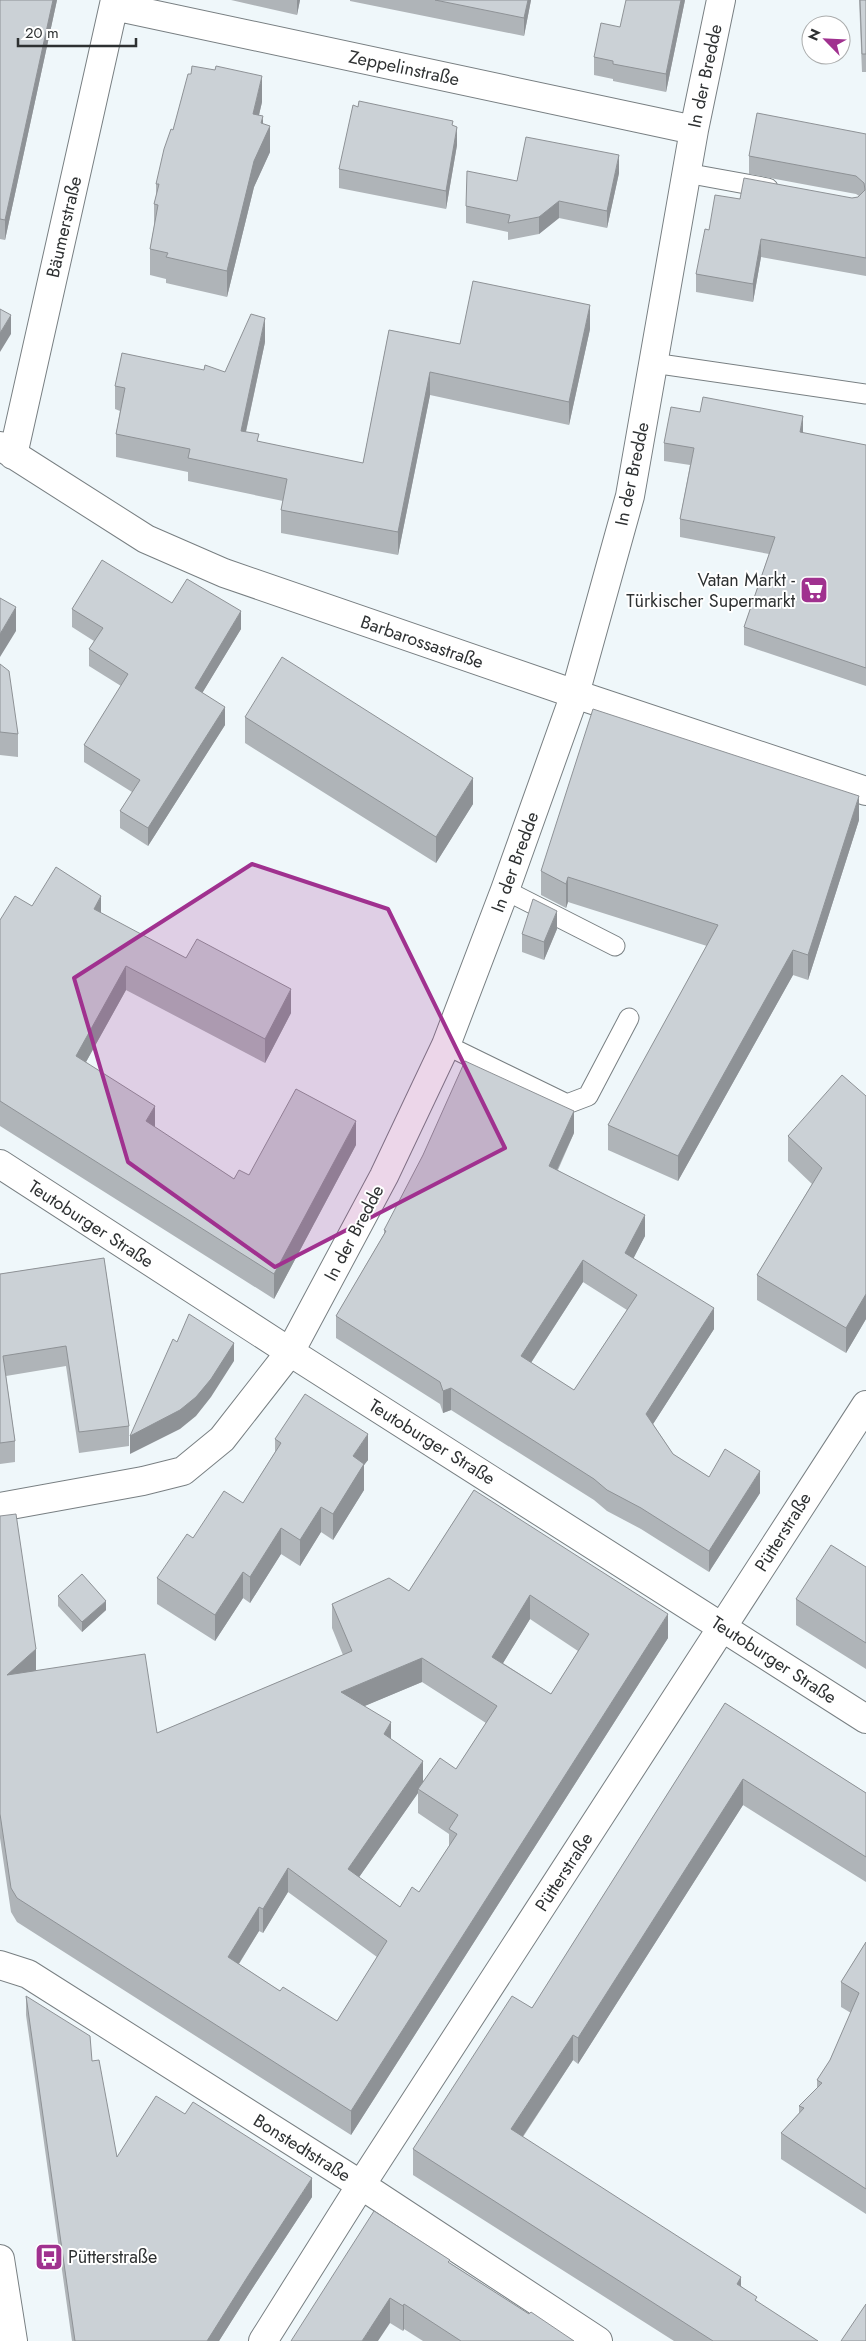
<svg xmlns="http://www.w3.org/2000/svg" width="866" height="2341" viewBox="0 0 866 2341" font-family="Jost,sans-serif">
<style>
.lines{fill:none;stroke-linecap:round;stroke-linejoin:round}
.service-casing{stroke:#787f82;stroke-width:21}
.minor-casing{stroke:#787f82;stroke-width:30}
.secondary-casing{stroke:#787f82;stroke-width:30}
.service{stroke:#fff;stroke-width:19}
.minor{stroke:#fff;stroke-width:28}
.secondary{stroke:#fff;stroke-width:28}
.wall{fill:#afb4b8;fill-rule:evenodd}
.shaded-wall{fill:#8e9296}
.building{fill:#cbd1d6;stroke:#8e9296;fill-rule:evenodd}
.marked{fill:#a0318f;fill-opacity:0.2;stroke:#a0318f;stroke-width:4;stroke-linejoin:round}
.labels{text-anchor:middle;stroke-width:4;stroke-linejoin:round;paint-order:stroke}
.street-label{font-size:18px;fill:#2e3132;stroke:#fff}
.poi-label{font-size:18px;fill:#2e3132;stroke:#fff;text-anchor:end}
</style>
<rect width="100%" height="100%" fill="#eff7fa"/>
<g class="lines">
<defs>
<path id="service" d="M686,173L768,188
M653,363L866,394
M505,890L615,946
M446,1045L567,1104L588,1096L629,1018"/>
<path id="minor" d="M114,6L694,130
M0,446L146,539L224,573L575,694L866,791
M13,455L115,0
M0,1164L290,1352L866,1719
M0,1507L143,1481L183,1471L222,1439L290,1352L384,1176L446,1045L505,890L575,694L630,496L694,130L721,0
M0,1965L28,1974L361,2185L598,2341
M263,2341L361,2185L866,1405"/>
<path id="secondary" d="M0,2259L13,2341"/>
</defs>
<!-- service casing -->
<use href="#service" class="service-casing"/>
<!-- minor casing -->
<use href="#minor" class="minor-casing"/>
<!-- secondary casing -->
<use href="#secondary" class="secondary-casing"/>
<!-- service -->
<use href="#service" class="service"/>
<!-- minor -->
<use href="#minor" class="minor"/>
<!-- secondary -->
<use href="#secondary" class="secondary"/>
</g>
<!-- wall -->
<path class="wall" d="M0,0H57L5,240L0,239Z
M231,0H300L297,15Z
M350,0H531L524,36L350,1Z
M685,0L666,92L613,81V79L594,75V57L620,27Z
M859,0H866V72H862Z
M262,102L259,115L263,124L270,152L254,187L227,297L166,283V279L150,275V249L154,226V204L156,196V184L173,130Z
M453,126L457,145L446,209L339,188V169Z
M866,134V276L761,257L753,302L696,292V274L709,230L740,199L852,198L858,197L859,196L856,194L749,174V156Z
M619,173L607,228L559,218L539,234L508,240V232L466,223V206L517,181Z
M590,329L569,425L430,395L398,555L281,533V510L283,501L188,481V472L116,457V434L120,411L115,409V386L204,370L225,372L265,342L246,432L259,442L363,463L389,330L460,344Z
M803,433L866,445V686L744,645V627L769,554L680,537V519L690,465L664,461V443Z
M172,603L241,629L202,693L225,725L148,846L120,828V811L132,792L84,762V745L121,686L89,666V649L94,641L72,627V609Z
M0,664L18,734V757L0,755Z
M245,717L473,804L436,863L245,743Z
M859,820L808,980L793,975L678,1181L608,1150V1125L707,946L568,902L566,908L541,895V871Z
M32,906L101,914L291,1013L265,1063L126,990L86,1062L155,1128L234,1179L356,1145L274,1299L0,1126V920Z
M557,929L544,960L522,952V934Z
M866,1096V1319L846,1353L757,1300V1275L812,1184L788,1161V1136Z
M574,1133L558,1170L645,1236L633,1258L714,1329L653,1424L673,1454L709,1477L760,1493L709,1572L641,1529L607,1511L594,1500L451,1410L443,1413L440,1404L336,1338V1316L384,1234V1230ZM583,1282L627,1310L574,1390L531,1363Z
M104,1258L129,1426V1446L79,1453L66,1366L6,1376L15,1441V1462L0,1464V1274Z
M275,1439L368,1460L364,1465V1490L333,1540L321,1532L300,1566L281,1554L250,1603L243,1598L215,1641L157,1604V1578L193,1538L243,1503L275,1452Z
M474,1490L668,1638L351,2135L17,1922L11,1912L0,1838V1516L36,1671L157,1733L343,1655L332,1628V1604L409,1591ZM530,1619L578,1651L551,1694L503,1663ZM422,1682L486,1723L456,1769L423,1781L364,1706ZM418,1793V1813L449,1834V1846L419,1892L400,1907L359,1877ZM288,1892L377,1957L337,2021L280,1991L239,1964L259,1931L263,1933Z
M866,1567V1669L796,1625V1599Z
M58,1596L106,1610L82,1632L58,1606Z
M725,1703L866,1793V1882L743,1805L578,2064L573,2060L523,2137L741,2286L757,2302L818,2341H674L413,2175V2149L532,2008Z
M866,1942V2214L781,2159V2133L799,2113V2106L817,2088V2080L830,2060L851,2013L841,2007V1982Z
M26,1996L117,2157L312,2197L248,2295L219,2341H72L26,2015Z
M450,2263L529,2314L574,2341H423L404,2329L403,2331L390,2323L291,2341Z"/>
<!-- shaded-wall -->
<path class="shaded-wall" d="M53,0H57L5,240V220Z
M297,0H300L297,15Z
M528,0H531L524,36V18Z
M681,0H685L666,92V74Z
M262,76V102L253,140V114Z
M263,116V140L270,126V152L254,187L227,297V271Z
M457,127V145L446,209V191Z
M619,155V173L607,228V211Z
M559,201V218L539,234V217Z
M761,239V257L753,302V284Z
M590,305V329L569,425V402Z
M11,315V334L0,352V333Z
M265,318V342L241,454V431Z
M430,372V395L398,555V532Z
M803,416V434L800,432Z
M16,607V631L0,657V634Z
M241,611V629L195,705V688Z
M225,707V725L148,846V828Z
M473,778V804L436,863V837Z
M859,796V820L808,980V955Z
M568,877V902L566,908V884Z
M101,896V921L94,909Z
M557,911V929L544,960V942Z
M793,950V975L678,1181V1156Z
M126,966V990L76,1080V1056Z
M291,989V1013L265,1063V1039Z
M155,1106V1130L146,1121Z
M574,1111V1133L549,1187V1166Z
M356,1121V1145L274,1299V1274Z
M645,1215V1236L625,1275V1253Z
M583,1260V1282L521,1378V1356Z
M866,1294V1319L846,1353V1328Z
M714,1308V1329L646,1435V1414Z
M234,1343V1361L211,1397L196,1416L180,1429L130,1454V1436Z
M451,1388V1410L443,1413V1391Z
M368,1434V1460L364,1465V1490L333,1540V1514L353,1456Z
M760,1471V1493L709,1572V1551Z
M321,1507V1532L300,1566V1540Z
M281,1528V1554L250,1603V1577Z
M243,1572V1598L215,1641V1615Z
M530,1595V1619L492,1681V1657Z
M106,1601V1610L82,1632V1622Z
M668,1614V1638L351,2135V2111Z
M36,1649V1673L7,1675Z
M422,1658V1682L341,1716V1692Z
M391,1722V1746L384,1734Z
M423,1761V1785L418,1789V1793L348,1893V1869Z
M743,1779V1805L578,2064V2038Z
M288,1868V1892L263,1933V1909Z
M259,1907V1931L228,1981V1957Z
M573,2035V2060L511,2154V2129Z
M312,2178V2197L248,2295L219,2341H207L248,2276Z
M741,2277V2302L737,2284Z
M390,2298V2323L378,2341H362Z
M404,2304V2329L403,2331V2306Z"/>
<!-- building -->
<path class="building" d="M0,0H53L5,220L0,219Z
M435,0H528L524,18Z
M626,0H681L666,74L613,64V61L594,57L601,23L620,27Z
M860,0H866V54H862Z
M192,66L215,70L216,66L262,76L253,114L263,116L261,123L270,126L254,161L227,271L166,257L168,253L150,249L158,205L154,204L159,184H156L164,149L171,129L173,130L188,74H191Z
M359,101L453,121L452,125L457,127L446,191L339,169L353,105L358,107Z
M757,113L866,134V258L761,239L753,284L696,274L705,229L709,230L715,195L740,199L744,178L852,198L858,197L865,190L864,183L856,176L749,156Z
M526,137L619,155L607,211L559,201L539,217L508,223L510,215L466,206L467,171L517,181Z
M473,281L590,305L569,402L430,372L398,532L281,510L287,479L188,458L190,449L116,434L125,388L115,386L122,353L204,370L205,365L225,372L251,314L265,318L241,431L259,434L257,441L363,463L389,330L460,344Z
M0,309L11,315L0,333Z
M703,397L803,416L800,432L866,445V668L744,627L775,537L680,519L694,448L664,443L671,407L700,412Z
M102,560L172,603L187,579L241,611L195,688L225,707L148,828L120,811L140,780L84,745L128,674L89,649L103,628L72,609Z
M0,598L16,607L0,634Z
M282,657L473,778L436,837L245,717Z
M0,664L9,671L18,734L0,732Z
M593,709L859,796L808,955L793,950L678,1156L608,1125L718,925L568,877L566,884L541,871Z
M56,867L101,896L94,909L186,958L197,939L291,989L265,1039L126,966L76,1056L155,1106L146,1121L234,1179L239,1170L249,1175L296,1089L356,1121L274,1274L0,1101V920L15,896L32,906Z
M533,899L557,911L544,942L522,934Z
M465,1061L574,1111L549,1166L645,1215L625,1253L714,1308L646,1414L673,1454L709,1477L725,1449L760,1471L709,1551L641,1508L607,1490L594,1479L451,1388L443,1391L440,1382L336,1316L386,1231L384,1230L423,1155ZM583,1260L637,1295L574,1390L521,1356Z
M842,1075L866,1096V1294L846,1328L757,1275L822,1168L788,1136Z
M104,1258L129,1426L79,1432L66,1346L3,1356L15,1441L0,1443V1274Z
M189,1314L234,1343L211,1379L196,1397L180,1410L130,1436L173,1339L177,1342Z
M305,1394L368,1434L353,1456L364,1464L333,1514L321,1507L300,1540L281,1528L250,1577L243,1572L215,1615L157,1578L187,1534L193,1538L224,1491L243,1503L281,1443L275,1439Z
M474,1490L668,1614L351,2111L17,1898L11,1888L0,1814V1516L16,1514L36,1649L7,1675L145,1654L157,1733L352,1651L332,1604L389,1578L409,1591ZM530,1595L589,1634L551,1694L492,1657ZM422,1658L497,1706L456,1769L440,1758L418,1789L458,1815L449,1829L457,1834L419,1892L412,1887L400,1907L348,1869L423,1761L384,1734L391,1722L341,1692ZM288,1868L387,1941L337,2021L283,1987L280,1991L228,1957L259,1907L263,1909Z
M831,1545L866,1567V1643L796,1599Z
M82,1574L106,1601L82,1622L58,1596Z
M725,1703L866,1793V1857L743,1779L578,2038L573,2035L511,2129L741,2277L737,2284L757,2297L755,2300L818,2341H713L413,2149L512,1996L532,2008Z
M866,1942V2189L781,2133L804,2108L799,2106L822,2083L817,2080L830,2060L859,1993L841,1982Z
M26,1996L90,2036L92,2061L99,2060L117,2157L156,2096L185,2114L193,2102L312,2178L248,2276L207,2341H75Z
M374,2211L450,2260L448,2262L529,2314L531,2312L574,2341H461L404,2304L403,2306L390,2298L362,2341H291Z
M866,2304V2341H841Z"/>
<!-- marked area -->
<path class="marked" d="M252,864L388,909L505,1148L275,1267L128,1162L74,978Z"/>
<!-- icons -->
<defs>
<symbol id="supermarket-square" viewBox="-11 -11 22 22"><rect x="-9" y="-9" width="18" height="18" rx="4" fill="#a0318f" stroke="#fff"/><path d="M-6-5.5h2.5l.6 2H6L4.5 2H-2.5L-4.4-4H-6ZM-1.5 3.2a1.3 1.3 0 1 0 .1 0ZM3 3.2a1.3 1.3 0 1 0 .1 0Z" fill="#fff"/></symbol>
<symbol id="bus-square" viewBox="-11 -11 22 22"><rect x="-9" y="-9" width="18" height="18" rx="4" fill="#a0318f" stroke="#fff"/><path d="M-5-6H5V4H4V6H2V4H-2V6H-4V4H-5ZM-3.5-4V0h7V-4ZM-3.5 1.2v1.5H-2V1.2ZM2 1.2v1.5H3.5V1.2Z" fill="#fff"/></symbol>
</defs>
<g fill-rule="evenodd">
<use href="#supermarket-square" x="798" y="574" width="32" height="32"/>
<use href="#bus-square" x="33" y="2241" width="32" height="32"/>
</g>
<g class="labels">
<!-- street labels -->
<g class="street-label">
<text transform="translate(404 68) rotate(12)" y="6">Zeppelinstraße</text>
<text transform="translate(705 76) rotate(-78)" y="6">In der Bredde</text>
<text transform="translate(64 227) rotate(-77)" y="6">Bäumerstraße</text>
<text transform="translate(632 474) rotate(-78)" y="6">In der Bredde</text>
<text transform="translate(422 642) rotate(19)" y="6">Barbarossastraße</text>
<text transform="translate(515 862) rotate(-70)" y="6">In der Bredde</text>
<text transform="translate(91 1224) rotate(33)" y="6">Teutoburger Straße</text>
<text transform="translate(354 1233) rotate(-62)" y="6">In der Bredde</text>
<text transform="translate(432 1442) rotate(32)" y="6">Teutoburger Straße</text>
<text transform="translate(783 1532) rotate(-58)" y="6">Pütterstraße</text>
<text transform="translate(774 1660) rotate(33)" y="6">Teutoburger Straße</text>
<text transform="translate(564 1872) rotate(-57)" y="6">Pütterstraße</text>
<text transform="translate(302 2148) rotate(32)" y="6">Bonstedtstraße</text>
</g>
<!-- poi labels -->
<g class="poi-label">
<text x="795" y="586">Vatan Markt -<tspan x="795" dy="21">Türkischer Supermarkt</tspan></text>
<text x="68" y="2263" text-anchor="start">Pütterstraße</text>
</g>
</g>
<!-- north arrow -->
<g transform="translate(826 40) rotate(294)"><circle r="24" fill="#ffffff" stroke="#abadad"/>
<path d="M0-4L9 19L0 12L-9 19Z" fill="#a0318f"/>
<text y="-8" font-size="14" font-weight="bold" text-anchor="middle" fill="#2e3132">N</text>
</g>
<!-- scale -->
<path d="M18 38v8h118v-8" fill="none" stroke="#2e3132" stroke-width="2.5"/>
<text x="25" y="38" font-size="15" fill="#2e3132" stroke="#ffffff" stroke-width="4" paint-order="stroke">20 m</text>
</svg>
